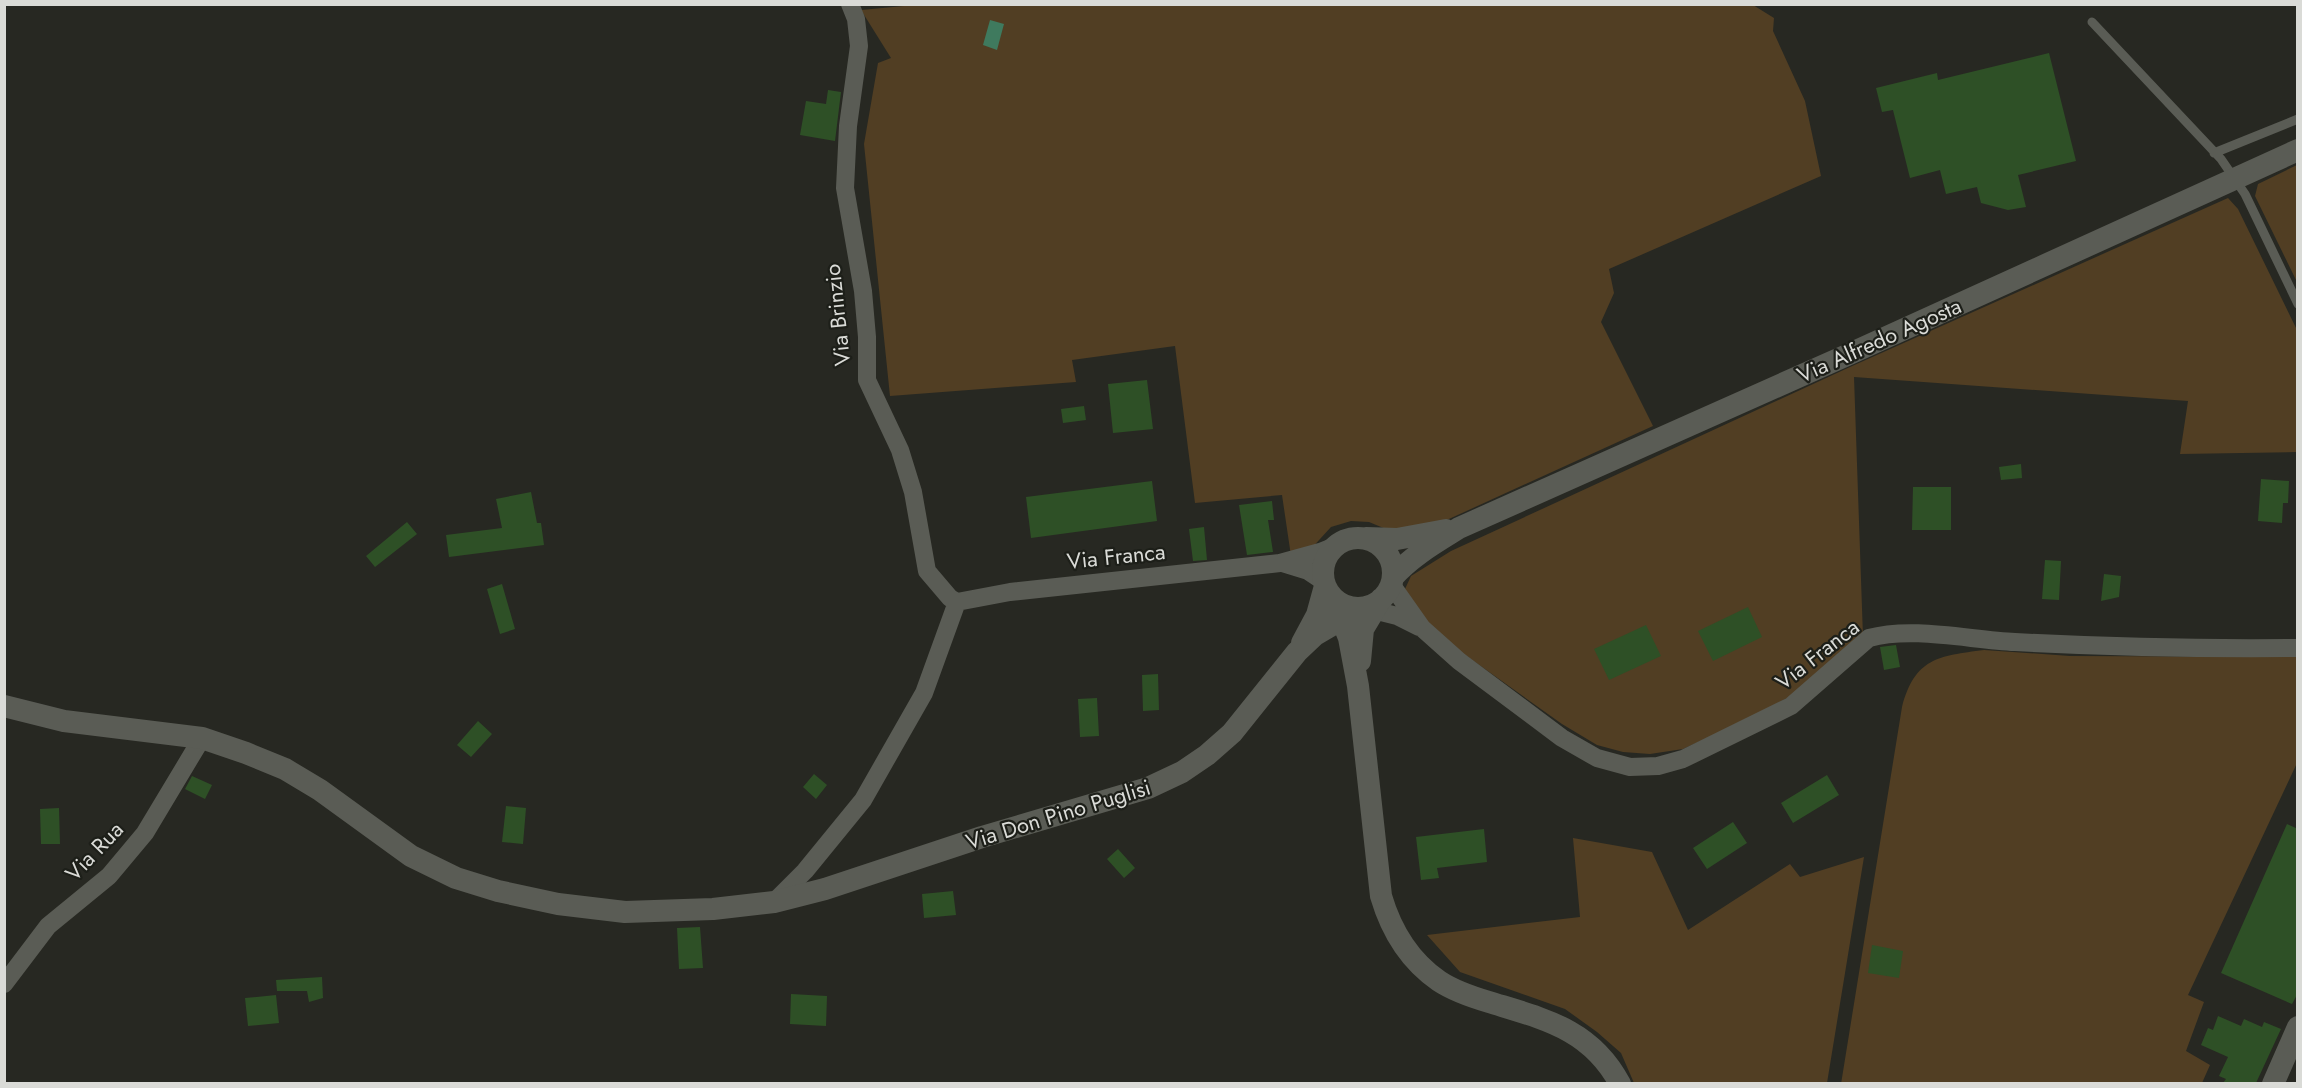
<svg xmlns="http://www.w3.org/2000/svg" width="2302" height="1088" viewBox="0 0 2302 1088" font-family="Jost,sans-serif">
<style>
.green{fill:#513e23}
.water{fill:#3f7a5e}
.building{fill:#2e5026}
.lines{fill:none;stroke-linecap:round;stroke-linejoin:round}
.service{stroke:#5a5c55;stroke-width:9}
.minor{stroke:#5a5c55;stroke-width:18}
.tertiary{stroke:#5a5c55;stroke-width:22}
.labels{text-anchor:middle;stroke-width:4.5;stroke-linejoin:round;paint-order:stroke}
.street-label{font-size:22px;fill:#dadbd7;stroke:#1d1f19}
</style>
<rect width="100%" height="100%" fill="#272822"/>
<!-- green -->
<path class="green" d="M925,4L1753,5L1774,18L1773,31L1805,101L1821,176L1609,269L1614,293L1601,322L1653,426L1416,534H1398L1369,522L1351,521L1331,527L1309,551L1291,556L1282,495L1195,503L1175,346L1072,360L1076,382L890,396L864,144L878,63L891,58L861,10Z
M2297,165V282L2255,196L2258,184Z
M2228,198L2238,209L2297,330V452L2180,454L2188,401L1854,377L1863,637L1793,695L1733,726L1683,749L1650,754L1623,752L1597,745L1562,724L1426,627L1405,589L1411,576L1451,551L1850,367Z
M1984,650L2070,656L2297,657V763L2188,995L2204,1002L2186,1051L2210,1065L2202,1083L1841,1084L1902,707C1915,658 1938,656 1984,650Z
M1573,838L1652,852L1688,930L1790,864L1800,877L1864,857L1827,1083H1634L1621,1053L1597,1032L1565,1009L1460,972L1427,935L1580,917Z"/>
<!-- water -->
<path class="water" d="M990,20L1004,24L997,50L983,45Z"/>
<!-- building -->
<path class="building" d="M2049,53L2076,161L2018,175L2026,207L2008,210L1981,203L1977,187L1946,194L1940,170L1910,178L1893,110L1882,112L1876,88L1937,73L1938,80Z
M828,90L841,92L835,141L800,135L806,101L826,104Z
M1147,380L1153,429L1113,433L1108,384Z
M1084,406L1086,420L1063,423L1061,409Z
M2021,464L2022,478L2001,480L1999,467Z
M2261,479L2289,481L2288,503H2283L2282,523L2258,521Z
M1152,481L1157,521L1031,538L1026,497Z
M1913,487H1951V530H1912Z
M531,492L537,523H541L544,545L449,557L446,535L502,528L496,499Z
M1272,501L1274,520H1268L1273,552L1247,555L1239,505Z
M407,522L417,534L375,567L366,556Z
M1204,527L1207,560L1193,561L1189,529Z
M2045,560L2061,561L2059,600L2042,599Z
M2104,574L2121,576L2119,597L2101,601Z
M502,584L515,629L500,634L487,589Z
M1748,607L1762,637L1713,661L1698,631Z
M1646,625L1661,656L1609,680L1594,649Z
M1896,645L1900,667L1884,670L1880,647Z
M1158,674L1159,710L1143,711L1142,675Z
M1097,698L1099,736L1080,737L1078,699Z
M478,721L492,734L471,757L457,745Z
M814,774L827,785L816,799L803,787Z
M1827,775L1839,795L1793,823L1781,803Z
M192,776L212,785L205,799L185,789Z
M506,806L526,808L523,844L502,842Z
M59,808L60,844H41L40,809Z
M1733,822L1747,843L1707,869L1693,848Z
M2287,824L2298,829V993L2292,1004L2221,973Z
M1484,829L1487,862L1437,868L1439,878L1421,880L1416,837Z
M1118,849L1135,868L1124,878L1107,859Z
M953,891L956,915L924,918L922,894Z
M700,927L703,968L679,969L677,928Z
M1872,945L1903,951L1899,978L1868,973Z
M322,977L323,998L309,1002L307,991H277L276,980Z
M791,994L827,996L826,1026L790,1024Z
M276,995L279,1023L248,1026L245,998Z
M2218,1016L2241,1026L2244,1019L2262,1027L2264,1022L2281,1029L2256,1083H2223L2226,1079L2219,1076L2228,1057L2201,1045L2208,1028L2213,1030Z"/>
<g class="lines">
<!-- service -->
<path class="service" d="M2092,22L2221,159L2245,194L2298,304
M2214,153L2298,119"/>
<!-- minor -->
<path class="minor" d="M850,4L856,19L859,46L848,126L845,188L863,291L867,337V380L900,450L913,492L927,571L950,598L957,602
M1282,563L1308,571L1323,581
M1391,584L1422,628L1459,661L1562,738L1597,758L1630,767L1658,766L1683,759L1791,706L1869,638C1912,626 1970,640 2015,642C2109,647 2203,649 2298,648
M957,602L1010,592L1280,563L1320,552L1335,546
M1365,608L1397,616L1419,627
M774,902L805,871L863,800L924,693L957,602
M4,984L48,926L109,876L145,833L202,738"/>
<!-- tertiary -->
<path class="tertiary" d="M1323 573a35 35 0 1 1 70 0a35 35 0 1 1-70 0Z
M1366,538L1397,539L1446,530
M1393,577C1412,556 1435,543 1459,528L1845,356L2298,150
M1333,598L1349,638L1358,686L1381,896C1391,930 1410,961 1439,981C1454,991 1472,997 1489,1002C1544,1019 1591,1029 1620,1084
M1302,643L1317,615L1325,586
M1360,661L1363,629L1381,599
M4,706L64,721L202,738L246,753L285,769L320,790L411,856L456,878L498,891L558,904L625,912L713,909L774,902L825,889L982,837L1148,788L1182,772L1207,755L1232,733L1297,652L1315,635L1361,608
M2273,1084L2298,1027"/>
</g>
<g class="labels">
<!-- street labels -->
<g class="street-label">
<text transform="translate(837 315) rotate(-96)" y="8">Via Brinzio</text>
<text transform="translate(1879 340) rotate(-24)" y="8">Via Alfredo Agosta</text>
<text transform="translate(1116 556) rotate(-6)" y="8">Via Franca</text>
<text transform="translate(1817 654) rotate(-38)" y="8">Via Franca</text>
<text transform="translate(1058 814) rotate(-17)" y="8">Via Don Pino Puglisi</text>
<text transform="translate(94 851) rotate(-46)" y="8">Via Rua</text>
</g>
</g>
<!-- border -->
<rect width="2302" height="1088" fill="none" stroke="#dadbd7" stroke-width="12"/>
</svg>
